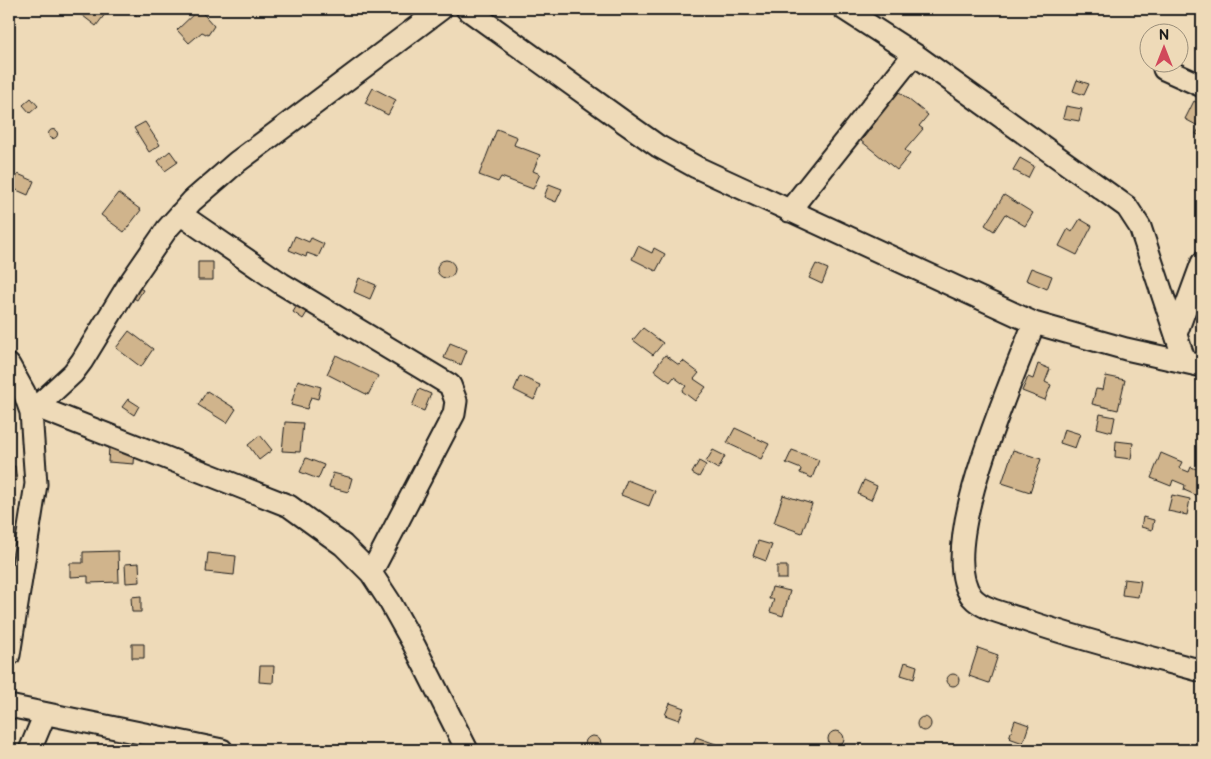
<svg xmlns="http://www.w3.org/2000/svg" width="1211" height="759" viewBox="0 0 1211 759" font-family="'Balsamiq Sans',sans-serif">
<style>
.building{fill:#d0b48c;stroke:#1c1c1c}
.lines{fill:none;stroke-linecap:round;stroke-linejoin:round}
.street-casing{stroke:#1c1c1c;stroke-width:25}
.street{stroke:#eedab8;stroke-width:21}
</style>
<rect width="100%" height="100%" fill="#eedab8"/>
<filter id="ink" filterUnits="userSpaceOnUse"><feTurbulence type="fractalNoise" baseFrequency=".02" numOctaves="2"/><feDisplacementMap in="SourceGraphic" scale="10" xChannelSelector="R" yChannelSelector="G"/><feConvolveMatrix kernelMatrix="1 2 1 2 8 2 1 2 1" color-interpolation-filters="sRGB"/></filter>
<g filter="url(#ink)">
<!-- building -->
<path class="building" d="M74,9H109L96,26Z
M129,9H146L138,17Z
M199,9L214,26L208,35L202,32L189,43L177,30Z
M1099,9H1114L1108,13Z
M1077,80L1089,84L1084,95L1073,91Z
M373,88L396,100L388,115L365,103Z
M898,91L928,115L919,126L923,129L905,150L910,154L897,170L861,141L878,119L873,115L887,97L892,100Z
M31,98L38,106L30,113L23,105Z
M1194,101L1202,105V137L1196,134L1200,127L1185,119Z
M1066,106L1082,109L1079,121L1063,118Z
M145,122L160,145L149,152L134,128Z
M497,129L517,137L514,145L540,155L533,171L540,174L533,189L501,177L498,182L479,175Z
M48.5 134a4.5 4.5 0 1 1 9 0a4.5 4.5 0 1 1-9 0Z
M170,151L178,162L165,171L158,161Z
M1020,158L1034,166L1028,178L1013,170Z
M18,174L34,181L28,195L12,188Z
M549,184L562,189L556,202L544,197Z
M118,193L141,210L124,232L101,215Z
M1004,195L1033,213L1025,226L1005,214L994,231L985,225Z
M1080,219L1092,226L1077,255L1059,246L1068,229L1072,232Z
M295,236L309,242L311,238L324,244L318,257L307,253L306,257L289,250Z
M638,246L652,253L654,248L665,254L656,271L632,259Z
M437 269a9 9 0 1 1 18 0a9 9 0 1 1-18 0Z
M198,262H213V280H198Z
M816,264L828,269L822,284L809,278Z
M1031,268L1052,276L1047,289L1026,280Z
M359,278L376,285L370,299L354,292Z
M134,285L143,290L137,300L128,295Z
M301,299L311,306L303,319L293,312Z
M643,328L663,343L653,355L633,340Z
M129,331L153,349L141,367L116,348Z
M450,343L467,350L461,365L444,358Z
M336,355L378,376L368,395L327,374Z
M665,355L679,365L683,361L699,373L694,379L706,387L695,401L682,391L686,386L674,377L670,382L654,370Z
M1038,364L1050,369L1045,382L1051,385L1045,400L1022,391L1028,377L1033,379Z
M520,376L540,385L534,400L514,390Z
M1106,376L1125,380L1118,410L1092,404L1096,389L1103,390Z
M298,380L321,387L318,399L311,397L307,409L291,405Z
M419,389L431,394L424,411L412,406Z
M1201,389H1202V406L1198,405Z
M207,391L236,409L227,423L198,405Z
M128,399L139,406L134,415L122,407Z
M1100,414L1115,417L1112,432L1097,428Z
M285,422L303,423L300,452L282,451Z
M735,428L769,444L761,459L727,443Z
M1064,429L1080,434L1075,448L1060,443Z
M260,435L272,450L259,460L248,445Z
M1116,441L1133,443L1131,459L1115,457Z
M109,447L135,449L134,464L108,462Z
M713,450L725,456L718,469L706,462Z
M792,450L819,460L812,478L800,473L801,469L786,463Z
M1013,450L1041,459L1030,492L1002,483Z
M1161,453L1182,462L1179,468L1189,472L1191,467L1202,471V485L1198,496L1184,490L1185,485L1173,480L1171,486L1151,478Z
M306,458L324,465L318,479L300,472Z
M699,461L706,465L699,477L692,473Z
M15,466L17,480L9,481V467Z
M333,473L352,478L348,492L329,487Z
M627,480L655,491L649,506L621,495Z
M864,480L877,486L871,500L858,494Z
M783,495L812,504L802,533L774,523Z
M1172,495L1190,499L1187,515L1168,511Z
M9,500L16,501L10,532L9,531Z
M1143,517L1154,520L1152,530L1141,527Z
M758,541L772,545L766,561L753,556Z
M118,551L119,582L88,583V576L70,577V563H83V552Z
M208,553L236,556L234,575L206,572Z
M139,563L140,582L126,583L125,564Z
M777,566H787V579H777Z
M1124,579L1141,581L1138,597L1122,595Z
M772,587L790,591L783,616L770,612L774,599H769Z
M141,596V612H132L131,597Z
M132,644H144V658H132Z
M978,648L998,655L989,683L969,676Z
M905,662L917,666L914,679L901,675Z
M260,666H274L273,683L259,682Z
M947 680a6 6 0 1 1 12 0a6 6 0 1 1-12 0Z
M670,703L684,708L679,720L665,715Z
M917 724a7 7 0 1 1 14 0a7 7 0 1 1-14 0Z
M1015,720L1029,725L1023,743L1009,738Z
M828 739a8 8 0 1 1 16 0a8 8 0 1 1-16 0Z
M585 744a8 8 0 1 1 16 0a8 8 0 1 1-16 0Z
M696,737L727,748L726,750H691Z"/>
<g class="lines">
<defs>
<path id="street" d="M467,9L624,122L658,146L696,167L1034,323L1126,349L1202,366
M844,9L914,54L1127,207L1140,227L1185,362
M1164,69L1202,86
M789,211L914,54
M180,214L282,284L450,385L456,401L454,414L371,573
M1034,323C1014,377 934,549 972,597C983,610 1008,614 1024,620C1082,640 1142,655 1202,671
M1176,334L1202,263
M9,365L24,392L31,412L36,484L9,655
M37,407L289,506L343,545L371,573L390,602L414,645L467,750
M31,412L73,373L82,361L129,284L167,229L192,201L237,162L441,9
M9,706L222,750
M30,750L45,714"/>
</defs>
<!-- street casing -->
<use href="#street" class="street-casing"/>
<!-- street -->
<use href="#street" class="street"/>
</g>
</g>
<!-- margin -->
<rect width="1211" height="759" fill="none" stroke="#eedab8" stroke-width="30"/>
<rect x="15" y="15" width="1181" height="729" fill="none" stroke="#1c1c1c" stroke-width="2" filter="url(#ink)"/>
<!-- north arrow -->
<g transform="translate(1164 48)"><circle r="24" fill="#eedab8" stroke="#9a8e7a"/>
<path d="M0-4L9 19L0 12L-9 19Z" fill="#d1495b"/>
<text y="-8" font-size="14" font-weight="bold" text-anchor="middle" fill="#1c1c1c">N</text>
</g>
</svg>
